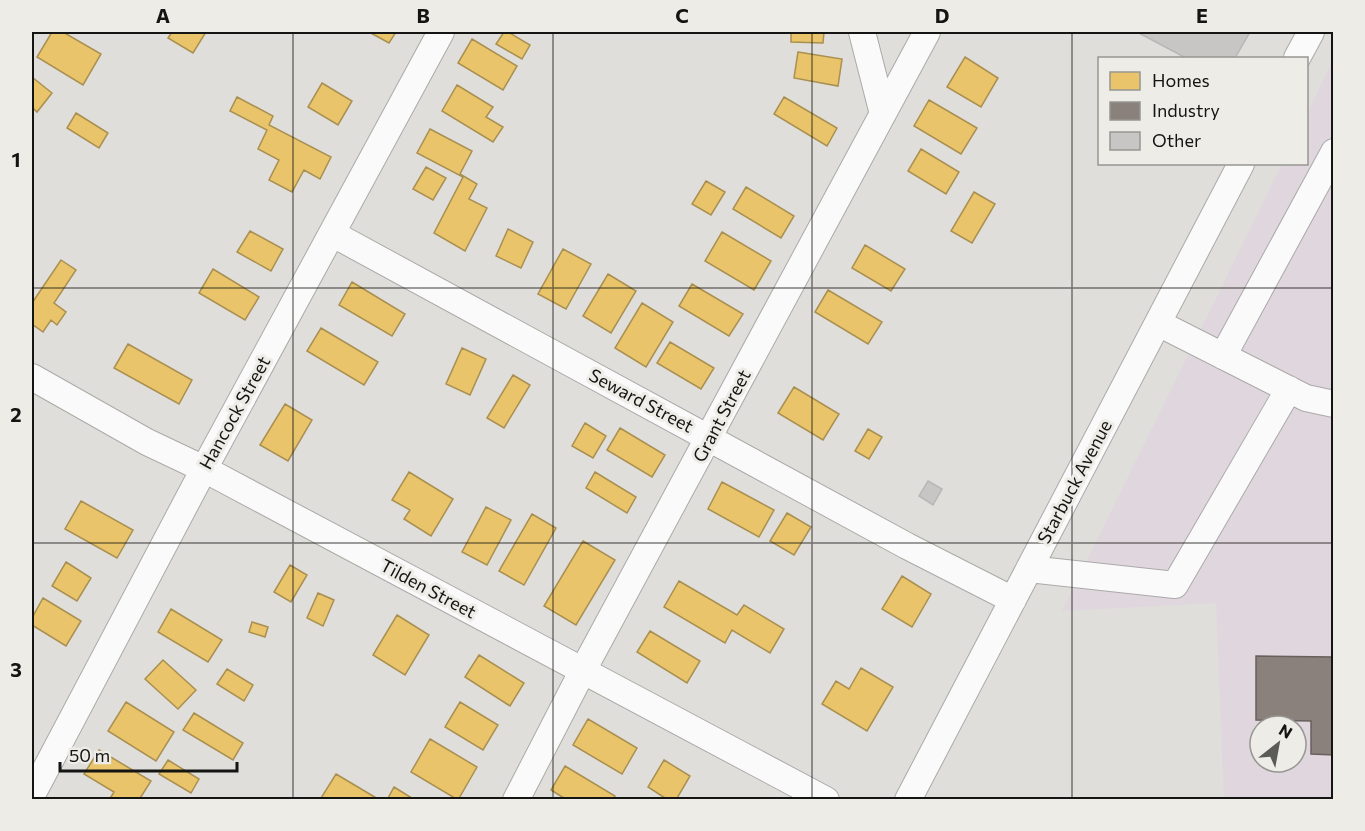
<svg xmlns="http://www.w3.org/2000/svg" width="1365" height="831" viewBox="0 0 1365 831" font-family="Commissioner,sans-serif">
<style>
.industrial{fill:#e0d6de;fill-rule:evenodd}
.homes{fill:#e9c46a;stroke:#a98f50;stroke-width:1.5}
.industry{fill:#8a817c;stroke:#67605c;stroke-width:1.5}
.building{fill:#c7c6c4;stroke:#b8b7b6;stroke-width:1.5}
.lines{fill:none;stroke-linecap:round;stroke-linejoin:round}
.minor-casing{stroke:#abaaa8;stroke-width:28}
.minor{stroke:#fafafa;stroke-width:26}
.grid{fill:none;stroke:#141412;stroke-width:1.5;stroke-opacity:0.55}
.labels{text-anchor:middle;stroke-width:6;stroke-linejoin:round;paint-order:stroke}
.street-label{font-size:18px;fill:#141412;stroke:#eeece7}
.neatline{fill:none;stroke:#141412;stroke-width:2}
.grid-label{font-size:20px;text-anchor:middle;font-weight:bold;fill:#141412}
</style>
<rect width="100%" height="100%" fill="#dfdedb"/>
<!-- industrial -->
<path class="industrial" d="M1333,59V799H1224L1216,603L1062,611L1282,164H1306L1307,114ZM1260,726H1296V762H1260Z"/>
<!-- homes -->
<path class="homes" d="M52,32H63L101,54L83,85L37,57Z
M172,32H206L193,53L168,38Z
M369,32H396L389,43Z
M504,32H508L530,45L522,59L496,44Z
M791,32H824L823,43L791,42Z
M472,39L517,66L503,90L458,63Z
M798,52L842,59L838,86L794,78Z
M965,57L998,78L981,107L947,87Z
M32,77L52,93L37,112L32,107Z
M322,83L352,101L338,125L308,107Z
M457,85L493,107L486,117L503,127L493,142L442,111Z
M237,97L273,116L269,125L331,157L320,179L304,170L292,192L269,180L279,160L258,149L267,130L230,111Z
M784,97L837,128L827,146L774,114Z
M929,100L977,128L961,154L914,126Z
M76,113L108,133L99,148L67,128Z
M430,129L472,151L460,174L477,184L469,199L487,208L465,251L434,233L463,177L417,153Z
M921,149L959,172L946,194L908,171Z
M426,167L446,178L433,200L413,189Z
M706,181L725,192L711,215L692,204Z
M746,187L794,216L781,238L733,209Z
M974,192L995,204L972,243L951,231Z
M508,229L533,242L521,268L496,256Z
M250,231L283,249L271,271L237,252Z
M722,232L771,261L754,290L705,261Z
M865,245L905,269L891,291L852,268Z
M563,249L591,264L566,309L538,294Z
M61,260L76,270L54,303L66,312L57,325L51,320L43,332L32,324V303Z
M213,269L259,297L245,320L199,293Z
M608,274L636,291L611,333L583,316Z
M352,282L405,314L392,336L339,305Z
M692,284L743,314L729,336L679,306Z
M828,290L882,322L868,344L815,312Z
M642,303L673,322L646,367L615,348Z
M321,328L378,362L364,385L307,351Z
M670,342L714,368L701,389L657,363Z
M128,344L192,380L179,404L114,368Z
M462,348L486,359L470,395L446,384Z
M513,375L530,385L504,428L487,418Z
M794,387L839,414L823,440L778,413Z
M285,404L312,420L288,461L260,445Z
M585,423L606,436L593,458L572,446Z
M620,428L665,455L652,477L607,450Z
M868,429L882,437L869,459L855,451Z
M409,472L453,499L431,536L404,519L410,510L392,500Z
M595,472L636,497L627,513L586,488Z
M722,482L774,510L759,537L708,509Z
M81,501L133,530L117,558L65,529Z
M486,507L511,520L487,565L462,552Z
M787,513L811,527L794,555L770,541Z
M532,514L556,528L524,585L499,571Z
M583,541L615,560L576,625L544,606Z
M66,562L91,578L77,601L52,586Z
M290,565L307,575L291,602L274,592Z
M902,576L931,594L912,627L882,609Z
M679,581L737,615L744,605L784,629L770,653L732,630L725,643L664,607Z
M318,593L334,600L323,626L307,618Z
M43,598L81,621L66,646L32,625V618Z
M171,609L222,640L208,662L158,632Z
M397,615L429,635L405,675L373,655Z
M252,622L268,627L265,637L249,632Z
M650,631L700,661L687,683L637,652Z
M479,655L524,683L510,706L465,677Z
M163,660L196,690L178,709L145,679Z
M861,668L893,687L867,731L822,704L836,681L849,689Z
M227,669L253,685L244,701L217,684Z
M126,702L174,732L156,761L108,731Z
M460,702L498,725L483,750L445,727Z
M194,713L243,743L233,760L183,730Z
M588,719L637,748L622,774L573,745Z
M430,739L477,767L458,800L411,772Z
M99,750L151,781L139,800H109L114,792L84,774Z
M168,760L199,779L191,793L159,774Z
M664,760L690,776L676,800H668L648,787Z
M565,766L615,796L613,800H567L551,790Z
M336,774L378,799L377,800L321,798Z
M394,787L415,800H387Z"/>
<!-- industry -->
<path class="industry" d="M1256,656L1334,657V755L1311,754V721L1256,720Z"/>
<!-- building -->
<path class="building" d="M1137,32H1250L1235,58H1186Z
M928,481L942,489L933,505L919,496Z"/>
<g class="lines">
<defs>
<path id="minor" d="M862,32L883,114
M1297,58L1311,32
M333,234L907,546L1013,600
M1158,323L1306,398L1334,404
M1223,356L1334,152
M32,377L147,442L204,469L826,800
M1029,569L1175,585L1289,389
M32,795L204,469L441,32
M516,800L582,672L927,32
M908,800L1241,164"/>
</defs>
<!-- minor casing -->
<use href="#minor" class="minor-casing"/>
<!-- minor -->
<use href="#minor" class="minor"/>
</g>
<!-- grid -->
<path class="grid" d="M293,32V800M553,32V800M812,32V800M1072,32V800M32,288H1334M32,543H1334"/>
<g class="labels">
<!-- street labels -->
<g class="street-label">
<text transform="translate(641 401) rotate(28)" y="6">Seward Street</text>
<text transform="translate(235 413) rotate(-61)" y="6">Hancock Street</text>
<text transform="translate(722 416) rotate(-62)" y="6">Grant Street</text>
<text transform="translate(1075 482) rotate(-62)" y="6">Starbuck Avenue</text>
<text transform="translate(428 589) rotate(28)" y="6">Tilden Street</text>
</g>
</g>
<!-- border -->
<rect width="1365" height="831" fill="none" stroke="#eeece7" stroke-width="66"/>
<!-- legend -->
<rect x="1098" y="57" width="210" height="108" fill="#eeece7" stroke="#979692" stroke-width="1.5"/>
<rect x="1110" y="72" width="30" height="18" fill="#e9c46a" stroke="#979692" stroke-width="1.5"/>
<text x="1152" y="87" font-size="18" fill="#141412">Homes</text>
<rect x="1110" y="102" width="30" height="18" fill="#8a817c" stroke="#979692" stroke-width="1.5"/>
<text x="1152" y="117" font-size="18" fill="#141412">Industry</text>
<rect x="1110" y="132" width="30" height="18" fill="#c7c6c4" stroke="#979692" stroke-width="1.5"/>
<text x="1152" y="147" font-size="18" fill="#141412">Other</text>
<!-- north arrow -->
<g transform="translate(1278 744) rotate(31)"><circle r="28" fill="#eeece7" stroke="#979692" stroke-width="1.5"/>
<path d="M0-4.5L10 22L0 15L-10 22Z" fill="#5b5b58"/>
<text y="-9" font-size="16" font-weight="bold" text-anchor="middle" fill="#141412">N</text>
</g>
<!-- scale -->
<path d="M60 762v9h177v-9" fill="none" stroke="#141412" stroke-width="3"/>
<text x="69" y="762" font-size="18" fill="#141412" stroke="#eeece7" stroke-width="4.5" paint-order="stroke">50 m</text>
<rect x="33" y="33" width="1299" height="765" class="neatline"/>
<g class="grid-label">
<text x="163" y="23">A</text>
<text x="423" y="23">B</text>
<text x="682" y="23">C</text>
<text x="942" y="23">D</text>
<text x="1202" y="23">E</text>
<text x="16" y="167">1</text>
<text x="16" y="422">2</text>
<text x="16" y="677">3</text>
</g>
</svg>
